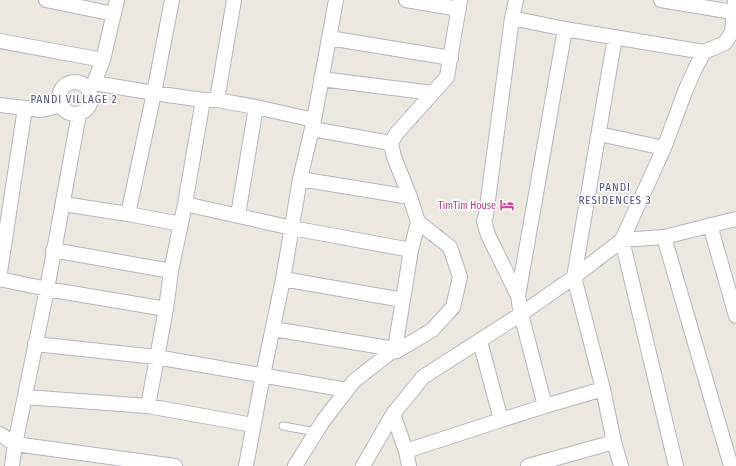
<svg xmlns="http://www.w3.org/2000/svg" width="736" height="466" viewBox="0 0 736 466" font-family="'Fira Sans Condensed',sans-serif">
<style>
.lines{fill:none;stroke-linecap:round;stroke-linejoin:round}
.lane-casing{stroke:#b3b4be;stroke-width:9}
.street-casing{stroke:#b3b4be;stroke-width:16}
.lane{stroke:#fff;stroke-width:7}
.street{stroke:#fff;stroke-width:14}
.labels{text-anchor:middle;stroke-width:3;stroke-linejoin:round;paint-order:stroke}
.hotel-label{font-size:10px;fill:#b23c85;stroke:#fff;text-anchor:end}
.neighbourhood-label{font-size:11px;letter-spacing:1px;fill:#505279;stroke:#fff}
</style>
<rect width="100%" height="100%" fill="#ece8e0"/>
<g class="lines">
<defs>
<path id="lane" d="M283,426L316,432"/>
<path id="street" d="M46,0L114,14
M406,0L459,9
M516,0L512,18L486,215L484,221L488,235L518,296L521,314L545,406L603,389
M661,0L733,12
M512,18L565,29L704,52
M615,37L574,277L603,389L614,442L621,466
M329,38L451,58
M0,41L103,60
M321,79L433,93
M59 98a16 16 0 1 1 32 0a16 16 0 1 1-32 0Z
M94,83L154,93L203,100H217L256,107L314,120
M87,87L94,83L103,60L117,0
M217,100L234,0
M0,105L41,110L51,108L59,104
M312,129L391,143L396,134L447,77L460,0
M599,134L664,148
M300,179L410,197
M63,204L128,214L181,224
M185,204L292,228L411,250
M128,214L154,93L172,0
M238,215L256,107
M710,225L736,316
M664,237L731,466
M53,250L171,271
M0,272L25,108
M0,279L47,289L166,309
M283,279L403,300
M518,296L565,29
M273,329L395,349
M480,341L501,420L545,406
M35,344L156,357L347,390
M391,352L397,351L432,330L453,307L460,277L450,247L418,222
M25,397L148,406L253,425
M148,406L166,309L171,271L185,204L203,100
M393,414L406,451L409,466
M0,434L15,444L175,466
M406,451L501,420
M12,466L15,444L47,289L79,114
M246,466L263,375L283,279L300,179L314,120L336,0
M295,466L323,421L354,381L395,349L411,250L418,222L410,197L394,157L391,143
M363,466L393,414L423,377L521,314L574,277L622,240L664,237L736,219
M528,466L614,442
M676,466L622,240L664,148L686,89L696,67L704,52L725,43L732,32L735,0"/>
</defs>
<!-- lane casing -->
<use href="#lane" class="lane-casing"/>
<!-- street casing -->
<use href="#street" class="street-casing"/>
<!-- lane -->
<use href="#lane" class="lane"/>
<!-- street -->
<use href="#street" class="street"/>
</g>
<!-- icons -->
<defs>
<symbol id="hotel-bare" viewBox="-9 -9 18 18"><path d="M-6-4.5h1.5V1H6V5H4.5V3h-9V5H-6ZM-4 0a1.8 1.8 0 1 1 3.6 0ZM.5 0V-2.5h3Q6-2.5 6 0Z" fill="#d1479c" stroke="#fff" stroke-width="2.5" paint-order="stroke"/></symbol>
</defs>
<g fill-rule="evenodd">
<use href="#hotel-bare" x="497" y="195" width="20" height="20"/>
</g>
<g class="labels">
<!-- hotel labels -->
<g class="hotel-label">
<text x="496" y="209">TimTim House</text>
</g>
<!-- neighbourhood labels -->
<g class="neighbourhood-label">
<text x="74" y="103">PANDI VILLAGE 2</text>
<text x="615" y="191">PANDI<tspan x="615" dy="13">RESIDENCES 3</tspan></text>
</g>
</g>
</svg>
